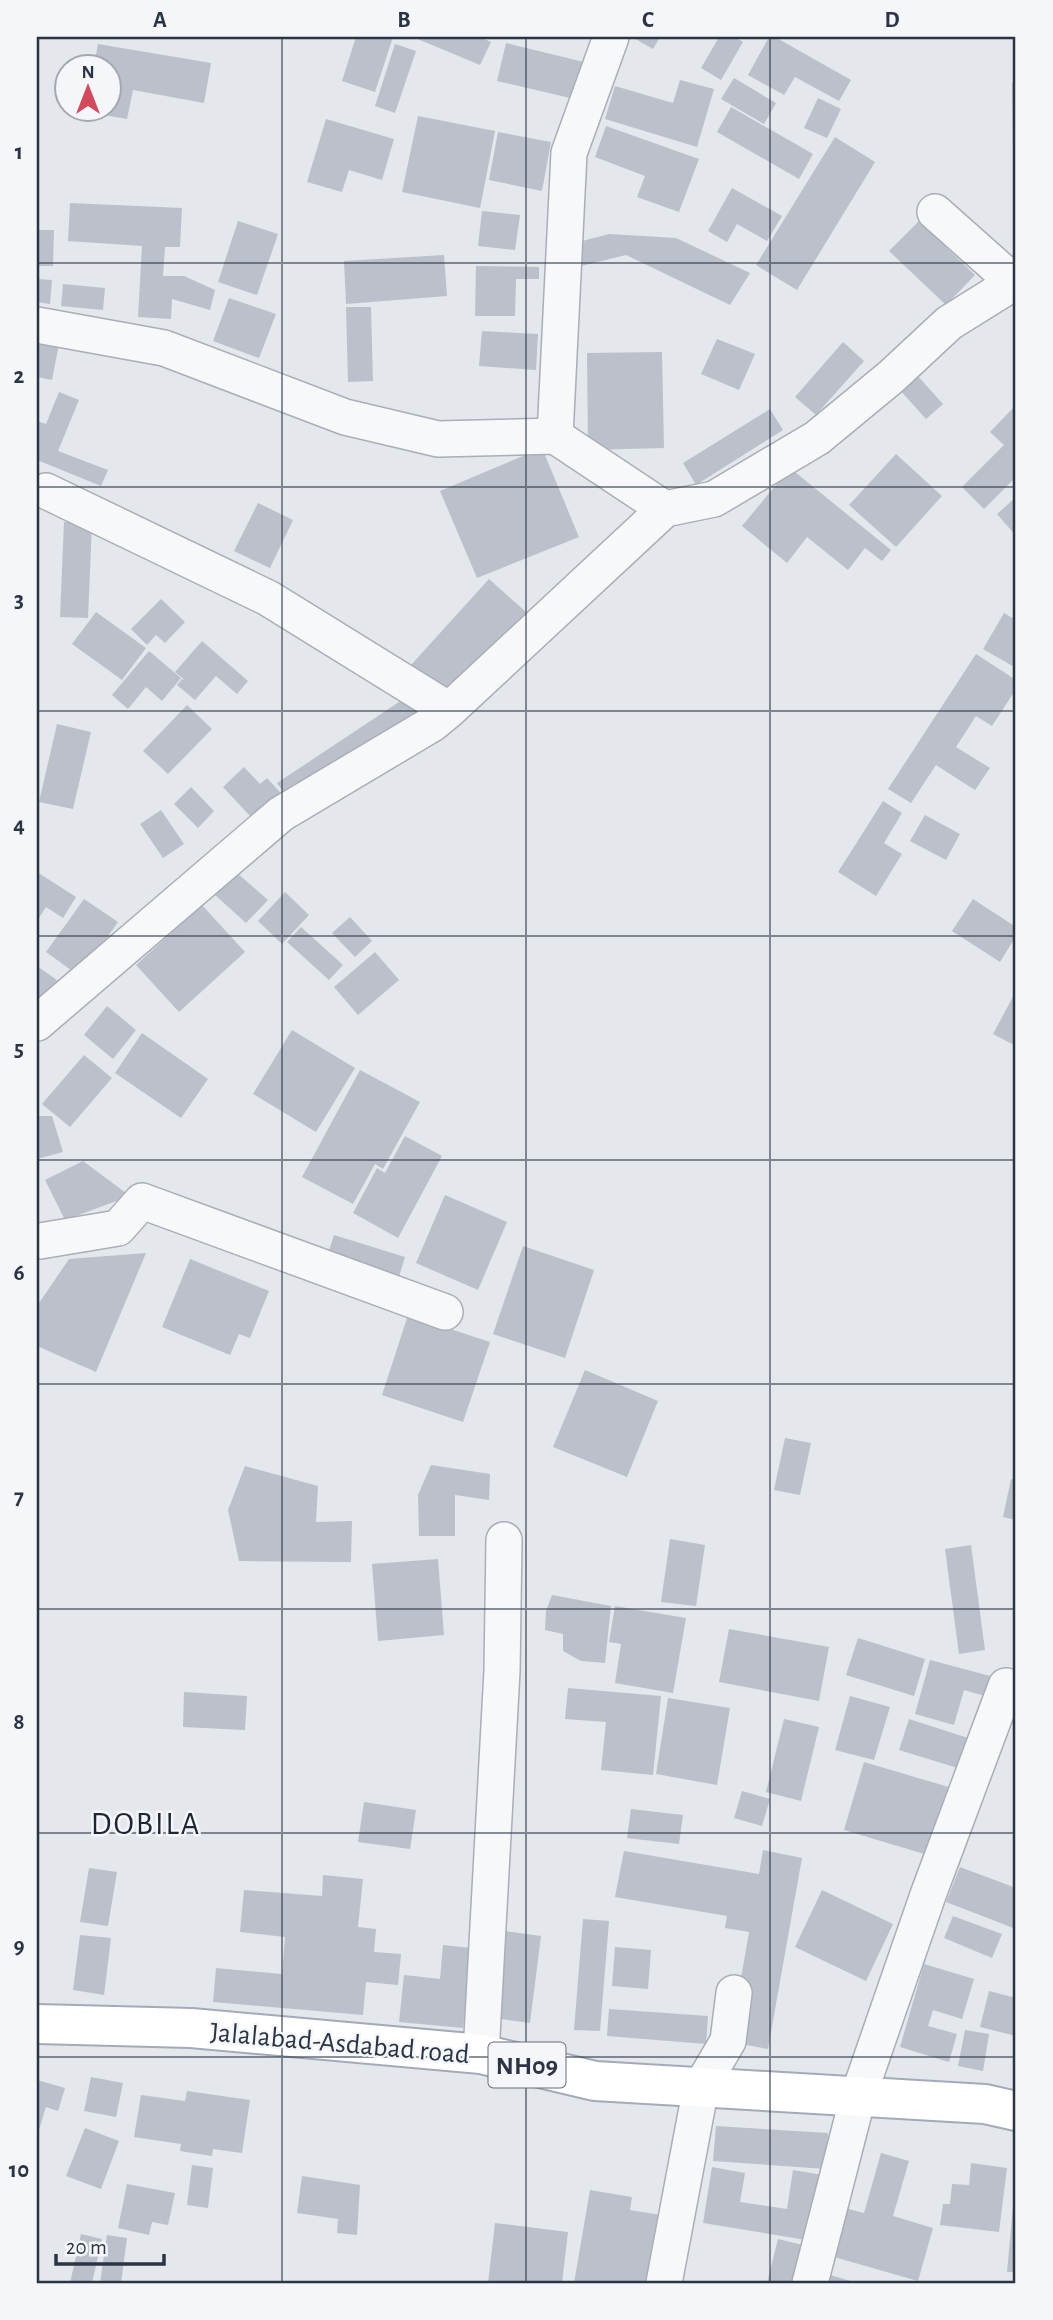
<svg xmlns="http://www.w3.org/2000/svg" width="1053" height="2320" viewBox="0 0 1053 2320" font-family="'Alegreya Sans',sans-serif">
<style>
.building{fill:#bbc0ca}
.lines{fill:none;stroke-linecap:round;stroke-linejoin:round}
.street-casing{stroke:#a9aeb7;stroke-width:38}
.primary-casing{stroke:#a3abb8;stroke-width:42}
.street{stroke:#f7f8fa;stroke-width:35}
.primary{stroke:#fff;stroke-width:38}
.grid{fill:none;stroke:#2b3445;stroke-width:2;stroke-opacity:0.55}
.labels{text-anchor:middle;stroke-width:5;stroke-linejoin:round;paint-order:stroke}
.shield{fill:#f4f6f9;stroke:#676e7b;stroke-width:2}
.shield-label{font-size:26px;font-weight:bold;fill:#2b3445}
.street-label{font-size:28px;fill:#2b3445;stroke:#f4f6f9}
.quarter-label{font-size:32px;letter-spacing:2px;fill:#1d2536;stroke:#f4f6f9}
.neatline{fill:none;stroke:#2b3445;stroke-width:2.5}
.grid-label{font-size:23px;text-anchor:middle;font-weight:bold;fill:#2b3445}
</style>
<rect width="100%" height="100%" fill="#e4e7ec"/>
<!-- building -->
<path class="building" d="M356,37H393L375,92L342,81Z
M413,37H480L491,42L480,65Z
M632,37H660L653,49Z
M719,37H735L743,42L721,80L701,68Z
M769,37H775L851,80L839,101L795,77L784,95L748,75Z
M506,43L592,64L583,101L497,81Z
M98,44L211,63L204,103L133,90L127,119L86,112L87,108H108V66H94Z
M395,44L416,51L395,113L375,106Z
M734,78L776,103L764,124L721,99Z
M680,80L714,89L697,147L605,119L615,86L673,103Z
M1012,83H1016V147H1013Z
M818,98L841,109L827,138L804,128Z
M731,107L813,154L799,179L717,132Z
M418,116L495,131L480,208L402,192Z
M326,119L394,139L382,180L349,170L342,192L307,182Z
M606,126L699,159L679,212L637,197L645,176L595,157Z
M498,132L551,142L542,191L489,180Z
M835,137L875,162L797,290L756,265Z
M732,188L782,216L767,241L737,224L727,242L708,231Z
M70,203L182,208L180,247H165L163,276H184L215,290L210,310L172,299L171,319L138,317L142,246L68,241Z
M482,211L520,215L515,250L478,246Z
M238,221L278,234L257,295L218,282Z
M919,221L975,275L946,305L889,251Z
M37,230H54L53,266H37Z
M609,234L676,238L750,273L730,305L626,255L577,267L571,244Z
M444,255L447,296L346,304L344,261Z
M476,266L539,267V279H516L515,316H475Z
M37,279L52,280L50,304L37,302Z
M63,284L105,288L103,310L61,306Z
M229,298L276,314L259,358L213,341Z
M346,307H371L373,381L348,382Z
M482,331L538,334L536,370L479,366Z
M37,334L60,339L52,380L37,377Z
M717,339L755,354L739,390L701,374Z
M843,342L864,361L816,415L795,397Z
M662,352L664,448L588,450L587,353Z
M916,374L943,404L926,419L899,389Z
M59,392L79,400L58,451L108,470L101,486L37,460V421L46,424Z
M1016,405V477L984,509L962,487L1004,445L990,432Z
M770,409L783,430L696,485L683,463Z
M542,448L579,537L477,578L440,491Z
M896,454L942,496L896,547L849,505Z
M790,468L891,550L882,561L865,548L848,570L807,537L787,563L742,526Z
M1016,497V536L997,514Z
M258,503L293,520L270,568L234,551Z
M64,522L92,523L88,618L60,617Z
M489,579L526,612L449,698L411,665Z
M161,599L185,622L165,643L156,635L147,645L131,629Z
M96,612L146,648L122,680L72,644Z
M1004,613L1016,620V668L983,649Z
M202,641L248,681L237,694L216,676L195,700L177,685L182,679L186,681L175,672Z
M149,651L181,678L162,701L146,687L128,709L112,695Z
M976,654L1016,680V689L992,726L976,716L956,747L990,768L975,790L936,765L911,803L888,789Z
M414,692L428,712L291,803L277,783Z
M187,705L212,729L168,774L143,751Z
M57,724L91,732L73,809L39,802Z
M244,767L260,784L267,778L289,802L261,828L223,787Z
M191,787L214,811L198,828L174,804Z
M883,801L902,813L884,843L902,854L876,896L838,872Z
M161,810L184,844L163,858L140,824Z
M925,815L960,834L946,860L910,841Z
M37,872L76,897L63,918L46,907L37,921Z
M236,872L268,900L246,923L215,895Z
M285,892L309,915L282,944L258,921Z
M84,899L118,922L101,946L85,980L46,952Z
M973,899L1016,927V936L1000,962L952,931Z
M202,905L245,952L179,1012L136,965Z
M350,917L372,941L355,957L332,933Z
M301,927L343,965L329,980L287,942Z
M375,952L399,980L358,1015L334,987Z
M37,966L57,980L37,1009Z
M1016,991V1046L993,1034Z
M107,1006L136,1030L113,1059L84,1035Z
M292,1030L355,1068L316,1132L253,1094Z
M142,1033L208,1079L181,1118L115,1073Z
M84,1055L112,1078L70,1127L42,1104Z
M360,1070L420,1102L383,1169L375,1164L353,1204L302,1177Z
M37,1116H52L63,1152L37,1159Z
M405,1136L442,1156L398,1238L353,1213L377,1168L385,1173Z
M83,1161L130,1196L65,1220L45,1180Z
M445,1195L507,1222L478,1290L416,1263Z
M334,1235L405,1257L398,1280L327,1257Z
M523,1246L594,1270L565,1358L493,1334Z
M146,1253L96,1372L37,1346V1306L69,1259Z
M190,1259L269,1291L250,1338L239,1334L230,1355L162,1327Z
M408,1315L490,1342L463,1422L382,1395Z
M585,1370L658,1401L627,1477L553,1447Z
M785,1438L811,1443L800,1495L774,1490Z
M431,1465L490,1474L489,1500L455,1495V1536H419L418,1495Z
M245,1466L318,1486L316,1522L352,1521L351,1562L239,1561L228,1510Z
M1011,1479L1016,1480V1520L1003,1517Z
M670,1539L705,1545L696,1606L661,1602Z
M971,1545L985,1650L959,1654L945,1549Z
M438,1559L444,1635L378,1641L372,1564Z
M552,1595L611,1606L605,1663L581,1661L563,1651V1634L545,1630L546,1611Z
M615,1606L686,1618L673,1693L615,1683L621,1644L609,1642Z
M729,1629L829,1647L819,1701L719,1682Z
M858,1638L925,1659L914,1696L846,1675Z
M930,1660L998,1678L992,1698L964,1690L954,1725L915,1714Z
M568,1688L661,1696L653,1775L601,1770L606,1722L565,1719Z
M184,1692L247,1696L245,1730L183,1727Z
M850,1696L890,1707L874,1760L835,1750Z
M668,1698L730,1708L717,1785L656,1774Z
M784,1719L819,1727L801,1801L766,1792Z
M909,1719L971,1739L961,1769L899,1750Z
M864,1762L952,1788L931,1856L844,1830Z
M742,1791L770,1799L762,1826L734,1818Z
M364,1802L416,1810L410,1849L358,1842Z
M631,1809L683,1815L679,1844L627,1838Z
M763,1850L802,1858L768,2049L730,2042L749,1932L725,1928L727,1916L615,1897L624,1851L759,1874Z
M960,1867L1016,1888V1929L946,1902Z
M89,1868L117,1872L108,1926L80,1922Z
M323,1875L363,1879L358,1927L376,1929L374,1952L401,1954L398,1985L366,1982L363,2015L213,2002L216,1968L282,1974L285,1937L240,1932L244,1890L322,1896Z
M822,1890L893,1924L866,1981L795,1947Z
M953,1916L1002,1934L992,1958L944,1938Z
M583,1919L609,1921L600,2031L574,2030Z
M505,1931L541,1936L530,2023L494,2018Z
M80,1935L111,1938L104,1995L73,1990Z
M443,1945L471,1948L463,2028L399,2022L404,1975L440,1979Z
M615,1947L651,1950L648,1989L612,1986Z
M924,1964L974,1979L962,2019L933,2010L928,2026L957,2034L949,2062L900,2047Z
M989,1991L1016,1998V2036L980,2027Z
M609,2009L708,2016L706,2044L607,2036Z
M965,2030L989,2034L983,2071L958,2066Z
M91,2077L123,2083L116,2117L84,2111Z
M37,2080L65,2088L58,2111L46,2107L37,2136Z
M187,2091L250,2100L242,2153L213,2149L212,2156L180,2151L181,2144L134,2137L141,2095L185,2101Z
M716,2126L828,2133L826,2169L713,2161Z
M85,2128L119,2141L101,2189L66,2176Z
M881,2153L909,2161L893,2216L933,2228L918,2281L827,2255L841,2207L864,2213Z
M971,2163L1007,2168L999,2232L940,2225L943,2204H950L952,2184L969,2185Z
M192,2165L213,2168L208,2208L187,2205Z
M712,2167L745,2173L740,2202L787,2209L793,2170L823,2175L812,2241L703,2223Z
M302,2176L360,2185L357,2235L337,2233L338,2219L297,2213Z
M127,2184L175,2193L168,2225L152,2222L149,2235L118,2228Z
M590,2190L632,2197L630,2210L667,2216L656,2283H574Z
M1014,2195H1016V2272H1007Z
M495,2223L568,2232L562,2283H488Z
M81,2234L102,2239L92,2283H70Z
M107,2235L127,2238L121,2283H100Z
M778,2239L807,2246L798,2283H767Z
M827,2274L857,2283H824Z"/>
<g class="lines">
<defs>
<path id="street" d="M935,212L1016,284
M37,325L164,348L345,417L438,439L555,436L665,509
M555,436L569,153L611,37
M46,491L268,598L449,710
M37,1023L281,814L432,724L449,710L665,509L714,499L817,438L891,377L949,323L1016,281
M40,1241L118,1228L142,1201L445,1312
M481,2054L502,1671L504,1540
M664,2283L701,2087L728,2041L734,1993
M810,2283L858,2097L928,1895L1006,1686"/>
<path id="primary" d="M37,2024L191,2028L481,2054L595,2081L985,2104L1016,2111"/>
</defs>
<!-- street casing -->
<use href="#street" class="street-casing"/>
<!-- primary casing -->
<use href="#primary" class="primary-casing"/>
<!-- street -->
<use href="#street" class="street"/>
<!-- primary -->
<use href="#primary" class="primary"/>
</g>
<!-- grid -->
<path class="grid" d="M282,37V2283M526,37V2283M770,37V2283M37,263H1016M37,487H1016M37,711H1016M37,936H1016M37,1160H1016M37,1384H1016M37,1609H1016M37,1833H1016M37,2057H1016"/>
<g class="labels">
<!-- shield labels -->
<rect class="shield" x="488.5" y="2042.5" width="77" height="45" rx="5"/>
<g class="shield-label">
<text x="527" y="2074">NH09</text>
</g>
<!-- street labels -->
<g class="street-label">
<text transform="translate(340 2042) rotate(5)" y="10">Jalalabad-Asdabad road</text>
</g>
<!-- quarter labels -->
<g class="quarter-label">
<text x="146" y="1834">DOBILA</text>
</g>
</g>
<!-- border -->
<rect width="1053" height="2320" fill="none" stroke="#f4f6f9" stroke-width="77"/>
<!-- north arrow -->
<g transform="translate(88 88)"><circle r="33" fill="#f4f6f9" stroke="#a4a8b1" stroke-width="2"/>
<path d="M0-5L12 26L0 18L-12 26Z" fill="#d1495b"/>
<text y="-10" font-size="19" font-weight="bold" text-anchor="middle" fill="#2b3445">N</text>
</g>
<!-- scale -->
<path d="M56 2254v10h108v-10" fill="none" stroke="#2b3445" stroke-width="3.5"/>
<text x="66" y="2254" font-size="21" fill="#2b3445" stroke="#f4f6f9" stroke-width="5" paint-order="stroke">20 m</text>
<rect x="38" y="38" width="976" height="2244" class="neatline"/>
<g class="grid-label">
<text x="160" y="27">A</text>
<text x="404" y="27">B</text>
<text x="648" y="27">C</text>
<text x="892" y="27">D</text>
<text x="19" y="159">1</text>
<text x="19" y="383">2</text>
<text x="19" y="607">3</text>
<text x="19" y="832">4</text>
<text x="19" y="1056">5</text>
<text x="19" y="1280">6</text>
<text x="19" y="1504">7</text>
<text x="19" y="1729">8</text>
<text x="19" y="1953">9</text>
<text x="19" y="2177">10</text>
</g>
</svg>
